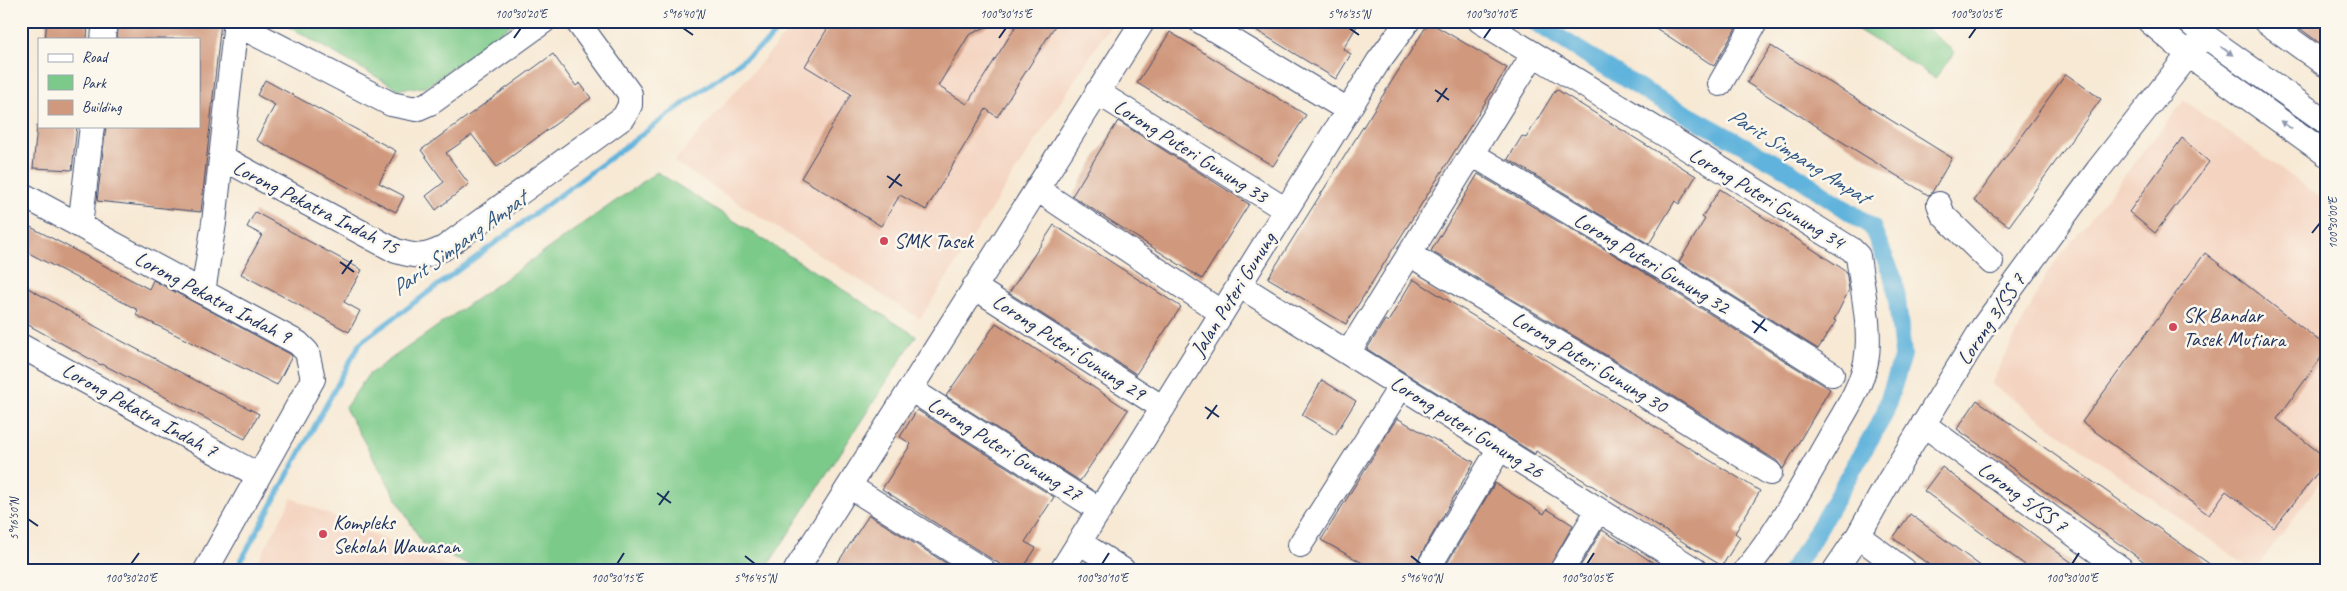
<svg xmlns="http://www.w3.org/2000/svg" width="2347" height="591" viewBox="0 0 2347 591" font-family="Caveat,sans-serif">
<style>
.built{fill:#f4d3c0}
.green{fill:#7cca89;stroke:#4c7c74}
.lines{fill:none;stroke-linecap:round;stroke-linejoin:round}
.stream{stroke:#61b3dc;stroke-width:5}
.canal{stroke:#61b3dc;stroke-width:18}
.building{fill:#d0987d}
.minor-casing{stroke:#3c4b70;stroke-width:26}
.minor{stroke:#fff;stroke-width:24}
.oneway{fill:#8d97ae}
.ticks{fill:none;stroke:#1b2f5e;stroke-width:2}
.poi-dot{fill:#d1495b;stroke:#fbf7ec;stroke-width:2}
.labels{text-anchor:middle;stroke-width:5;stroke-linejoin:round;paint-order:stroke}
.street-label{font-size:21px;fill:#1b2f5e;stroke:#fbf7ec}
.poi-label{font-size:21px;fill:#1b2f5e;stroke:#fbf7ec;text-anchor:start}
.water-label{font-size:22px;font-style:italic;fill:#305784;stroke:#fbf7ec}
.neatline{fill:none;stroke:#1b2f5e;stroke-width:2}
.ticks-label{font-size:12px;text-anchor:middle;fill:#1b2f5e}
</style>
<rect width="100%" height="100%" fill="#fbf7ec"/>
<filter id="ink" filterUnits="userSpaceOnUse"><feTurbulence type="fractalNoise" baseFrequency=".02" numOctaves="2"/><feDisplacementMap in="SourceGraphic" scale="10" xChannelSelector="R" yChannelSelector="G"/><feConvolveMatrix kernelMatrix="1 2 1 2 8 2 1 2 1" color-interpolation-filters="sRGB"/></filter>
<filter id="wash" filterUnits="userSpaceOnUse"><feTurbulence type="fractalNoise" baseFrequency=".0096" numOctaves="4" result="noise"/><feDisplacementMap in="SourceGraphic" scale="20" xChannelSelector="R" yChannelSelector="G"/><feGaussianBlur stdDeviation="1.12" result="paint"/><feColorMatrix in="noise" values="0 0 0 0 0 0 0 0 0 0 0 0 0 0 0 0 0 1.4 0 .05"/><feComposite in="paint" operator="in"/></filter>
<g filter="url(#wash)">
<rect width="100%" height="100%" fill="#f7e9d4"/>
<!-- built -->
<path class="built" d="M797,21H1113L920,319L674,162Z
M2184,101L2326,201V474L2255,570H2252L1991,384L2049,270Z
M292,498L454,570H253Z"/>
<!-- green -->
<path class="green" d="M278,21H516L426,87L398,89Z
M1844,21H1919L1955,53L1935,78Z
M657,172L916,336L765,570H604L599,567L597,570H481L422,543L345,408L368,375Z"/>
<g class="lines">
<!-- stream -->
<path class="stream" d="M236,570L360,343L767,42L786,21"/>
<!-- canal -->
<path class="canal" d="M1533,21L1643,90L1791,172L1872,227L1895,282L1903,355L1884,415L1809,545L1791,570"/>
</g>
<g id="blocks">
<!-- building -->
<path class="building" d="M47,21H88L87,39H45Z
M119,21H221L201,212L97,201L106,126H199V39H117Z
M832,21H998L969,35L938,86L967,104L1019,21H1058L997,117L986,109L926,210L900,195L881,226L801,178L851,94L805,66Z
M1241,21H1360L1343,49L1351,54L1336,79Z
M1645,21H1727L1736,28L1714,66Z
M2290,21H2326V48Z
M1429,22L1507,68L1346,324L1268,278Z
M1170,32L1306,115L1273,166L1137,83Z
M1771,46L1952,158L1931,194L1928,195L1747,83Z
M553,54L576,86L580,83L591,98L497,167L472,135L446,153L469,184L436,210L426,196L444,182L421,150Z
M2066,74L2101,99L2009,226L1974,201Z
M265,80L396,151L379,183L404,196L396,212L256,140L275,105L257,95Z
M1556,89L1696,176L1679,204L1675,201L1649,244L1508,159L1522,136L1526,138Z
M1118,121L1249,204L1202,279L1072,196Z
M37,126H77L72,170L33,168Z
M2182,138L2209,162L2155,233L2129,212Z
M1478,174L1635,267L1830,389L1783,469L1777,461L1606,355L1431,251Z
M1720,189L1846,271L1849,290L1834,320L1836,321L1818,349L1679,262L1705,219L1702,217Z
M255,212L362,270L344,302L360,311L349,332L241,274L262,235L247,227Z
M21,222L149,289L153,280L290,354L292,356L277,385L136,315L138,310L21,249Z
M1054,225L1181,307L1136,374L1009,293Z
M2205,253L2326,346V351L2277,419L2326,458V462L2274,528L2226,491L2209,515L2082,422Z
M1413,279L1760,491L1735,533L1740,537L1722,566L1536,451L1535,454L1367,349L1385,320L1388,322Z
M21,284L116,338L259,414L245,439L102,364L101,365L21,321Z
M996,323L1128,410L1080,481L946,396Z
M1322,380L1356,401L1335,435L1302,415Z
M1977,400L2218,570H2156L1957,429Z
M917,410L1054,497L1025,542L1036,548L1022,570H1009L882,489L911,444L900,437Z
M1397,418L1474,462L1412,570H1375L1321,540Z
M1942,467L2082,570H2032L1924,491Z
M1495,483L1544,514L1547,509L1573,525L1548,570H1443Z
M1910,514L1986,570H1936L1893,538Z
M869,515L957,570H833Z
M1602,530L1636,551L1663,570H1578Z"/>
</g>
</g>
<g filter="url(#ink)">
<use href="#blocks" fill-opacity="0" stroke="#3c4b70" stroke-width="1"/>
<g class="lines">
<defs>
<path id="minor" d="M1200,21L1348,110
M1480,21L1851,249L1858,256C1862,288 1872,331 1866,362C1860,391 1842,416 1828,441C1802,486 1779,530 1746,570
M2149,21L2189,55L2326,154
M2188,21L2204,35L2326,122
M2265,21L2326,65
M236,24L391,104L416,109L432,102L544,21
M103,39L105,21
M1720,84L1756,21
M1097,92L1286,210
M1472,154L1663,268L1832,374
M221,157L396,251C417,257 424,258 444,248L624,117L630,105V94L577,21
M1037,189L1222,313
M21,194L298,343L307,352L313,379L206,570
M1939,204L1943,215L1991,262
M80,226L92,126
M1409,254L1599,367L1770,473
M1239,285L1695,570
M974,287L1163,408
M203,292L214,223L236,21
M21,346L258,475
M1348,353L1533,55
M910,389L1100,510
M1923,424L2123,570
M849,486L983,570
M1858,536L1904,570
M1079,542L1123,570
M1300,545L1401,386
M796,570L1143,21
M1062,570L1378,62L1408,21
M1427,570L1500,448
M1562,570L1598,510
M1835,570L1858,536L1889,481L1983,327L2098,170L2204,35"/>
</defs>
<!-- minor casing -->
<use href="#minor" class="minor-casing"/>
<!-- minor -->
<use href="#minor" class="minor"/>
</g>
<!-- one-way arrows -->
<defs><path id="oneway-solid" d="M-6-.8H1V-3.2L6.5 0L1 3.2V.8H-6Z" transform="scale(1.25)"/></defs>
<g class="oneway">
<use href="#oneway-solid" transform="translate(2227 51) rotate(35)"/>
<use href="#oneway-solid" transform="translate(2286 125) rotate(-144)"/>
</g>
</g>
<!-- ticks -->
<path class="ticks" d="M683,28L693,35M1349,28L1359,35M514,38L521,28M999,38L1006,28M1484,38L1491,28M1969,38L1976,28M1435,90L1449,100M1437,102L1447,88M887,176L902,186M889,188L900,174M2312,233L2320,223M340,262L354,272M342,274L352,260M1752,321L1767,331M1754,333L1765,319M1205,407L1219,417M1207,419L1217,405M657,493L671,503M659,505L669,491M28,519L38,526M745,556L755,564M1411,556L1421,564M131,564L139,553M617,564L624,553M1102,564L1109,553M1587,564L1594,553M2072,564L2079,553"/>
<!-- markers -->
<g class="poi-dot">
<circle cx="884" cy="241" r="5"/>
<circle cx="2173" cy="327" r="5"/>
<circle cx="323" cy="534" r="5"/>
</g>
<g class="labels">
<!-- street labels -->
<g class="street-label">
<text transform="translate(1191 151) rotate(32)" y="7">Lorong Puteri Gunung 33</text>
<text transform="translate(1767 198) rotate(31)" y="7">Lorong Puteri Gunung 34</text>
<text transform="translate(316 207) rotate(27)" y="7">Lorong Pekatra Indah 15</text>
<text transform="translate(1652 263) rotate(31)" y="7">Lorong Puteri Gunung 32</text>
<text transform="translate(1233 294) rotate(-58)" y="7">Jalan Puteri Gunung</text>
<text transform="translate(213 297) rotate(28)" y="7">Lorong Pekatra Indah 9</text>
<text transform="translate(1991 319) rotate(-56)" y="7">Lorong 3/SS 7</text>
<text transform="translate(1069 347) rotate(33)" y="7">Lorong Puteri Gunung 29</text>
<text transform="translate(1590 362) rotate(31)" y="7">Lorong Puteri Gunung 30</text>
<text transform="translate(140 410) rotate(29)" y="7">Lorong Pekatra Indah 7</text>
<text transform="translate(1467 427) rotate(32)" y="7">Lorong puteri Gunung 26</text>
<text transform="translate(1005 449) rotate(32)" y="7">Lorong Puteri Gunung 27</text>
<text transform="translate(2023 497) rotate(36)" y="7">Lorong 5/SS 7</text>
</g>
<!-- poi labels -->
<g class="poi-label">
<text x="894" y="248">SMK Tasek</text>
<text x="2183" y="322">SK Bandar<tspan x="2183" dy="24">Tasek Mutiara</tspan></text>
<text x="333" y="529">Kompleks<tspan x="333" dy="24">Sekolah Wawasan</tspan></text>
</g>
<!-- water labels -->
<g class="water-label">
<text transform="translate(1799 155) rotate(32)" y="8">Parit Simpang Ampat</text>
<text transform="translate(458 243) rotate(-36)" y="8">Parit Simpang Ampat</text>
</g>
</g>
<!-- margin -->
<rect width="2347" height="591" fill="none" stroke="#fbf7ec" stroke-width="55"/>
<!-- legend -->
<rect x="38" y="38" width="162" height="90" fill="#fbf7ec" stroke="#a1a7b3"/>
<rect x="48" y="54" width="25" height="8" fill="#ffffff" stroke="#a1a7b3"/>
<text x="82" y="62" font-size="15" fill="#1b2f5e">Road</text>
<rect x="48" y="75" width="25" height="15" fill="#7cca89" stroke="#a1a7b3"/>
<text x="82" y="88" font-size="15" fill="#1b2f5e">Park</text>
<rect x="48" y="100" width="25" height="15" fill="#d0987d" stroke="#a1a7b3"/>
<text x="82" y="112" font-size="15" fill="#1b2f5e">Building</text>
<rect x="28" y="28" width="2292" height="536" class="neatline"/>
<g class="ticks-label">
<text x="521" y="18">100°30'20"E</text>
<text x="683" y="18">5°16'40"N</text>
<text x="1006" y="18">100°30'15"E</text>
<text x="1349" y="18">5°16'35"N</text>
<text x="1491" y="18">100°30'10"E</text>
<text x="1976" y="18">100°30'05"E</text>
<text transform="translate(2333 223) rotate(-90)" y="4">100°30'00"E</text>
<text transform="translate(14 519) rotate(-90)" y="4">5°16'50"N</text>
<text x="131" y="582">100°30'20"E</text>
<text x="617" y="582">100°30'15"E</text>
<text x="755" y="582">5°16'45"N</text>
<text x="1102" y="582">100°30'10"E</text>
<text x="1421" y="582">5°16'40"N</text>
<text x="1587" y="582">100°30'05"E</text>
<text x="2072" y="582">100°30'00"E</text>
</g>
</svg>
